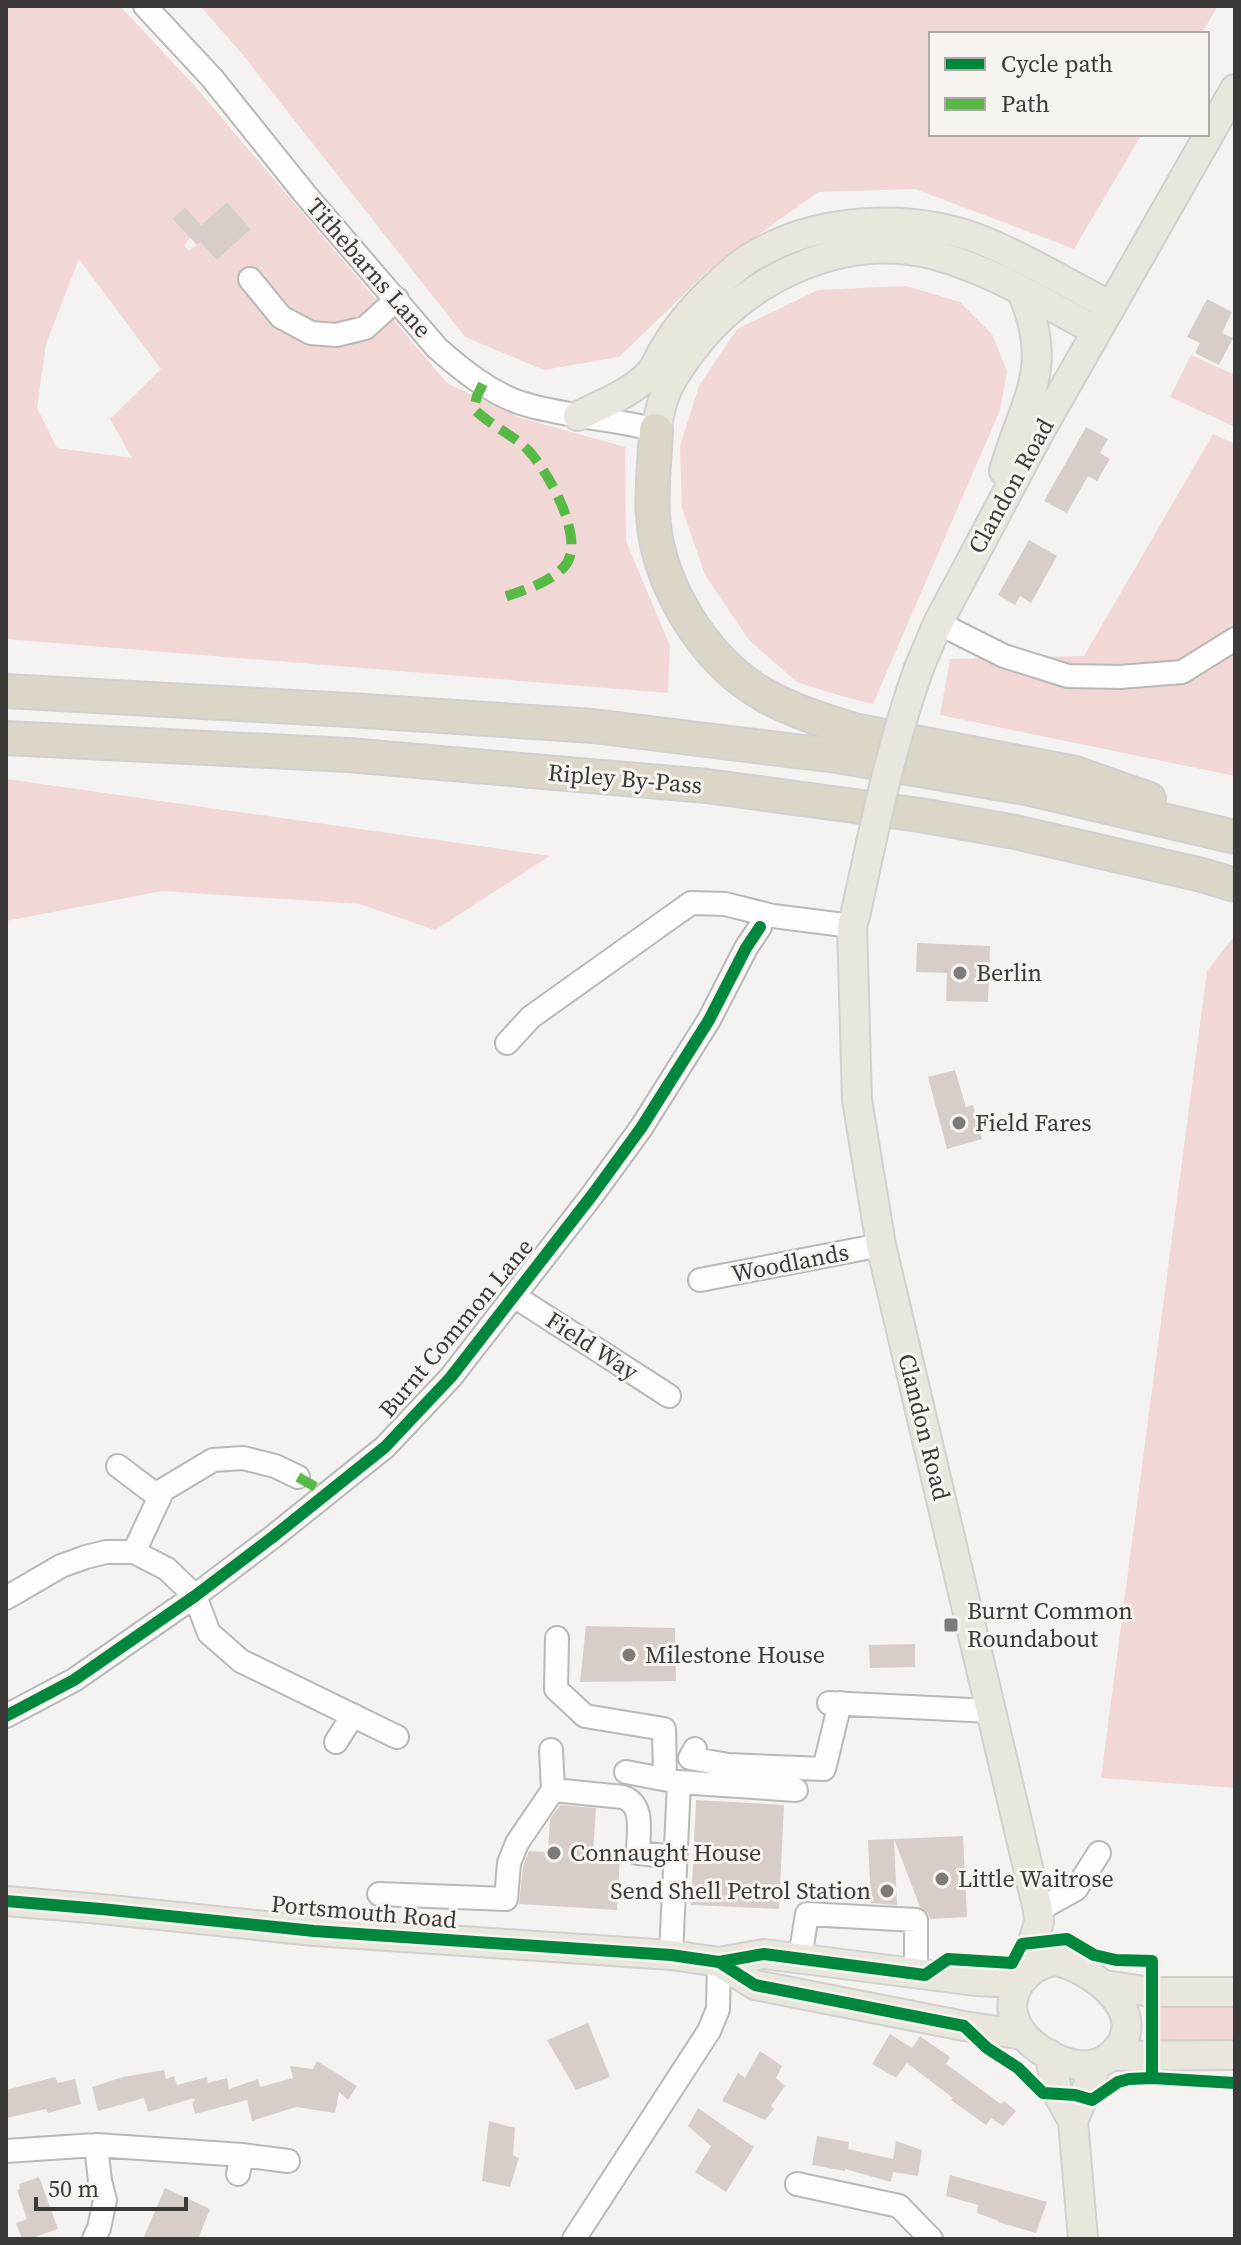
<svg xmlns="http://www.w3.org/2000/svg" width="1241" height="2245" viewBox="0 0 1241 2245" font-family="'Source Serif 4',serif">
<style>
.green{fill:#f1d7d5;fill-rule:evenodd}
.building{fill:#d7ceca}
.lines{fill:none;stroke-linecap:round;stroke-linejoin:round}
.minor-casing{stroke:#bab8b6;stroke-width:26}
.major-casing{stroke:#d0d0cf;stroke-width:32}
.highway-casing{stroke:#d0d0cf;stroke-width:36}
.minor{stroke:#fefdfd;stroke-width:22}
.major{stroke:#e9e6dd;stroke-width:28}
.highway{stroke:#dbd6c7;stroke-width:32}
.major-bridge-casing{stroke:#d0d0cf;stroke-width:32;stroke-linecap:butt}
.major-bridge{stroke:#e9e6dd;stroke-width:28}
.quiet{stroke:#58b947;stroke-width:10;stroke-dasharray:20 10;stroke-linecap:butt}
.cycleway-casing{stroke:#f7f3ef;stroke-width:17}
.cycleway{stroke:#00873e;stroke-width:12}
.poi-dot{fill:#7c7b79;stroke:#f7f3ef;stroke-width:3}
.labels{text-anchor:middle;stroke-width:6;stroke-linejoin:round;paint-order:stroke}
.street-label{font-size:24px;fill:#3b3a38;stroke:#f7f3ef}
.poi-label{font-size:24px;fill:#3b3a38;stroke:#f7f3ef;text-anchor:start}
</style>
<rect width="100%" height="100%" fill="#f5f3f1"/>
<!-- green -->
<path class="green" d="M6,6H120L193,84L447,383L521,418L625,447L626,541L670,646L668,693L6,639ZM227,202L251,229L217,260L200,242L189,251L184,245L190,238L172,219L185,207L201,225ZM79,259L161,369L110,419L132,458L57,448L37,408L46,344Z
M200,6H1218L1201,34H931V134H1142L1074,249L915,189L818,192L708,271L619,357L544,370L465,337L243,55Z
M906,286L960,302L992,334L1007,371L1000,410L873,704L841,696L797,682L749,640L705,575L682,508L680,446L699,386L737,329L818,290Z
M1191,355L1235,375V427L1170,397Z
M1213,434L1235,444V776L940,715L950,659L1084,656Z
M6,779L550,856L435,930L360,904L162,891L6,921Z
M1235,935V1788L1101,1778L1207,971Z
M1157,2001L1235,2002V2041H1157Z"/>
<!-- building -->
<path class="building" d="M227,202L251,229L217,260L200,242L197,245L172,219L185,207L201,225Z
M1207,299L1232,312L1222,333L1233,338L1219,365L1195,353L1200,343L1187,337Z
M1086,427L1108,439L1100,453L1110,459L1097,481L1088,476L1067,513L1044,501Z
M1029,540L1057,556L1031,603L1020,596L1015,605L998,595Z
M917,943L990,946L988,1002L946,1001L947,973L916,972Z
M955,1070L966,1107L973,1105L982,1139L947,1149L928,1077Z
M586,1626L675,1628L676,1681L580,1682Z
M915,1644V1667L870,1668L869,1645Z
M696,1800L784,1805L779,1909L691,1905Z
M560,1805L596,1808L593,1854L620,1856L617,1910L519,1904L523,1866L529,1851L548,1852L550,1819Z
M963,1836L967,1917L930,1919L928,1913L920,1907L894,1839Z
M894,1839L897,1905L871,1903L868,1840Z
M588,2023L610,2077L576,2090L547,2040Z
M890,2034L912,2048L920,2036L950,2057L946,2064L1001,2104L1004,2101L1016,2111L1003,2126L991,2118L986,2125L951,2100L953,2098L907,2063L896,2078L872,2064Z
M760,2051L782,2066L776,2078L785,2086L771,2106L774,2109L765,2120L722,2101L738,2073L745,2078Z
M317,2061L357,2086L348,2100L339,2092L335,2113L296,2107L252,2121L247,2100L195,2114L192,2102L195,2101L194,2098L148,2112L144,2098L98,2111L92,2087L123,2077L164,2070L166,2079L174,2076L177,2085L207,2077L208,2083L227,2078L229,2089L258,2079L260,2087L293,2078L290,2066L313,2069Z
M55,2077L58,2083L75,2079L81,2104L48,2113L46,2109L6,2118V2090Z
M698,2108L754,2147L726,2192L695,2172L711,2146L688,2126Z
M489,2121L515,2128L513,2155L519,2158L510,2187L482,2181Z
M817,2136L849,2142L848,2149L893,2159L896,2141L922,2150L918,2176L893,2172L891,2182L845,2169V2171L812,2165Z
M950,2175L1047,2202L1036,2233L998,2222L999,2221L977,2213L978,2205L946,2196Z
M39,2177L58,2229L29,2239H22L16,2223L27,2219L17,2190L20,2189L19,2184Z
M165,2188L210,2209L198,2239H143Z"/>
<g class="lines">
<defs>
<path id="minor" d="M145,6L212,78L305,194L437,348C462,370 489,392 521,403C565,417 612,418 656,430
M250,279L281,317L311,333L336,335L365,328L397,299
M938,623L1004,656L1068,676L1120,677L1182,672L1235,639
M507,1043L531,1017L691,903L725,904L773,916L852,926
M700,1280L881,1245
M514,1296L669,1396
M118,1466L159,1497
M134,1552L163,1490L213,1460L243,1458L275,1466L298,1477
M6,1598L61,1566L86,1557L106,1552H134L167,1569L195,1596L209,1633L241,1661L397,1737
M557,1638L556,1689L585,1716L664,1729L665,1779
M829,1703L991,1711
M6,1716L74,1680L195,1596L274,1536L385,1447L451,1377L593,1194L641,1128L709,1020L746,948L760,927
M336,1742L353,1715
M695,1749L690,1758L728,1765L824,1769L840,1703
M551,1750L553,1790L623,1797C645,1805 638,1832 638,1853L675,1857
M626,1772L679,1782L671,1955
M679,1782L796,1790
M379,1894L506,1899L509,1863L517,1843L553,1790
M1038,1910L1076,1889L1099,1853
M800,1958L807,1914L916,1920V1973
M6,2151L96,2145L242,2155L238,2174
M242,2155L288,2161
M797,2184L899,2206L931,2239
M94,2239L99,2228L105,2200L100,2181L96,2145
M574,2239L709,2031L718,2009L719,1962"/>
<path id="major" d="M578,416C602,404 633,393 651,372C656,366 659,357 663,351C673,333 686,317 700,302C716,286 735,266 755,255C822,216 915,213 986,242C1029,260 1070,285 1111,306
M656,430C658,420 660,410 663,400C668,383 680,367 690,353C743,280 841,232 931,254C990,269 1044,303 1097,331
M1004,471C1025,398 1056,368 1021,290
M919,668L938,623L1040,431L1235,89
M856,912L852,926L857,1100L881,1245L1038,1910L1039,1922L1033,1942V1968
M6,1901L101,1909L314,1931L671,1955L719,1962L764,1954L976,1981L1019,1983
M1056,1961C1087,1967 1145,2007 1121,2044C1115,2053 1108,2060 1098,2063C1071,2073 1027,2048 1016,2023C1003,1993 1027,1965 1056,1961Z
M719,1962L755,1985L964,2026L1024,2035
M1104,1985L1151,1992H1235
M1049,2054L1058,2094L1073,2121L1083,2239
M1113,2056L1235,2055
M1073,2121L1097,2064"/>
<path id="highway" d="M656,430C655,458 651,488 653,516C658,586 705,662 766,696C795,712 826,722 858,731L1075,773L1149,799
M6,691L349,710L593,726L837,756L1026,788L1235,837
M6,738L348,755L707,786L920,815L1015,832L1202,875L1235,885"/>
</defs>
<!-- minor casing -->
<use href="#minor" class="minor-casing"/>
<!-- major casing -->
<use href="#major" class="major-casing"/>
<!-- highway casing -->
<use href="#highway" class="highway-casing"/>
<!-- minor -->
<use href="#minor" class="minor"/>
<!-- major -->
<use href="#major" class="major"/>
<!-- highway -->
<use href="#highway" class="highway"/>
<defs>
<path id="major-bridge" d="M856,912C874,829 890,749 919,668"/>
</defs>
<!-- major-bridge casing -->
<use href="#major-bridge" class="major-bridge-casing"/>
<!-- major-bridge -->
<use href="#major-bridge" class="major-bridge"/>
<!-- quiet -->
<path class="quiet" d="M483,384L477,396L474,409C490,425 513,435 528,450C548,471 588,542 564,567C546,585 521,591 498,599
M298,1477L326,1493"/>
<defs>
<path id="cycleway" d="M6,1716L74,1680L195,1596L274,1536L385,1447L451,1377L593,1194L641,1128L709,1020L746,948L760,927
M6,1901L101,1909L314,1931L671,1955L719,1962L764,1954L925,1975L948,1959L1012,1963L1022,1944L1067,1939L1094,1955L1116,1960L1152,1961V2078
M719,1962L755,1985L964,2026L987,2048L1018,2068L1043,2093L1075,2095L1092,2100L1118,2082L1129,2079L1152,2078L1235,2083"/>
</defs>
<!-- cycleway casing -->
<use href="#cycleway" class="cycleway-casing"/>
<!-- cycleway -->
<use href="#cycleway" class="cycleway"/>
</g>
<!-- markers -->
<g class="poi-dot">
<circle cx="960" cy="973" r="8"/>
<circle cx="959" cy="1123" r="8"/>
<rect x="943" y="1617" width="16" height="16" rx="4"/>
<circle cx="629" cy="1655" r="8"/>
<circle cx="554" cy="1853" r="8"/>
<circle cx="942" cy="1879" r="8"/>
<circle cx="887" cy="1891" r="8"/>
</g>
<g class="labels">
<!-- street labels -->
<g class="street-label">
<text transform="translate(369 268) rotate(49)" y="8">Tithebarns Lane</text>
<text transform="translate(1011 486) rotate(-61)" y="8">Clandon Road</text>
<text transform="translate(625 779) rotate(5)" y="8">Ripley By-Pass</text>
<text transform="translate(790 1263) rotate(-11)" y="8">Woodlands</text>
<text transform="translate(456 1328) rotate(-50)" y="8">Burnt Common Lane</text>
<text transform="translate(592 1346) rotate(33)" y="8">Field Way</text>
<text transform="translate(924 1427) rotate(76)" y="8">Clandon Road</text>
<text transform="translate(364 1912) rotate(5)" y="8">Portsmouth Road</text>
</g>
<!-- poi labels -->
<g class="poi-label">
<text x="976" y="981">Berlin</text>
<text x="975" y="1131">Field Fares</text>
<text x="967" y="1619">Burnt Common<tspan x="967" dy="28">Roundabout</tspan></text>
<text x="645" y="1663">Milestone House</text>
<text x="570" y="1861">Connaught House</text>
<text x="958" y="1887">Little Waitrose</text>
<text x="871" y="1899" text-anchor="end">Send Shell Petrol Station</text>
</g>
</g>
<!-- border -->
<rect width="1241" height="2245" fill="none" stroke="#3b3a38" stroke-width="16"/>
<!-- legend -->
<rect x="929" y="32" width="280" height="104" fill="#f7f3ef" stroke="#aca9a6" stroke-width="2"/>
<rect x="945" y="58" width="40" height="12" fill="#00873e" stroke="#aca9a6" stroke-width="2"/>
<text x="1001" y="72" font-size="24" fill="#3b3a38">Cycle path</text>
<rect x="945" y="98" width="40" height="12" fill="#58b947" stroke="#aca9a6" stroke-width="2"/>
<text x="1001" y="112" font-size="24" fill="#3b3a38">Path</text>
<!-- scale -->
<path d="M36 2197v12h150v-12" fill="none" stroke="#3b3a38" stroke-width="4"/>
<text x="48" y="2197" font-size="24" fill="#3b3a38" stroke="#f7f3ef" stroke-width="6" paint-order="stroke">50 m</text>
</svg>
